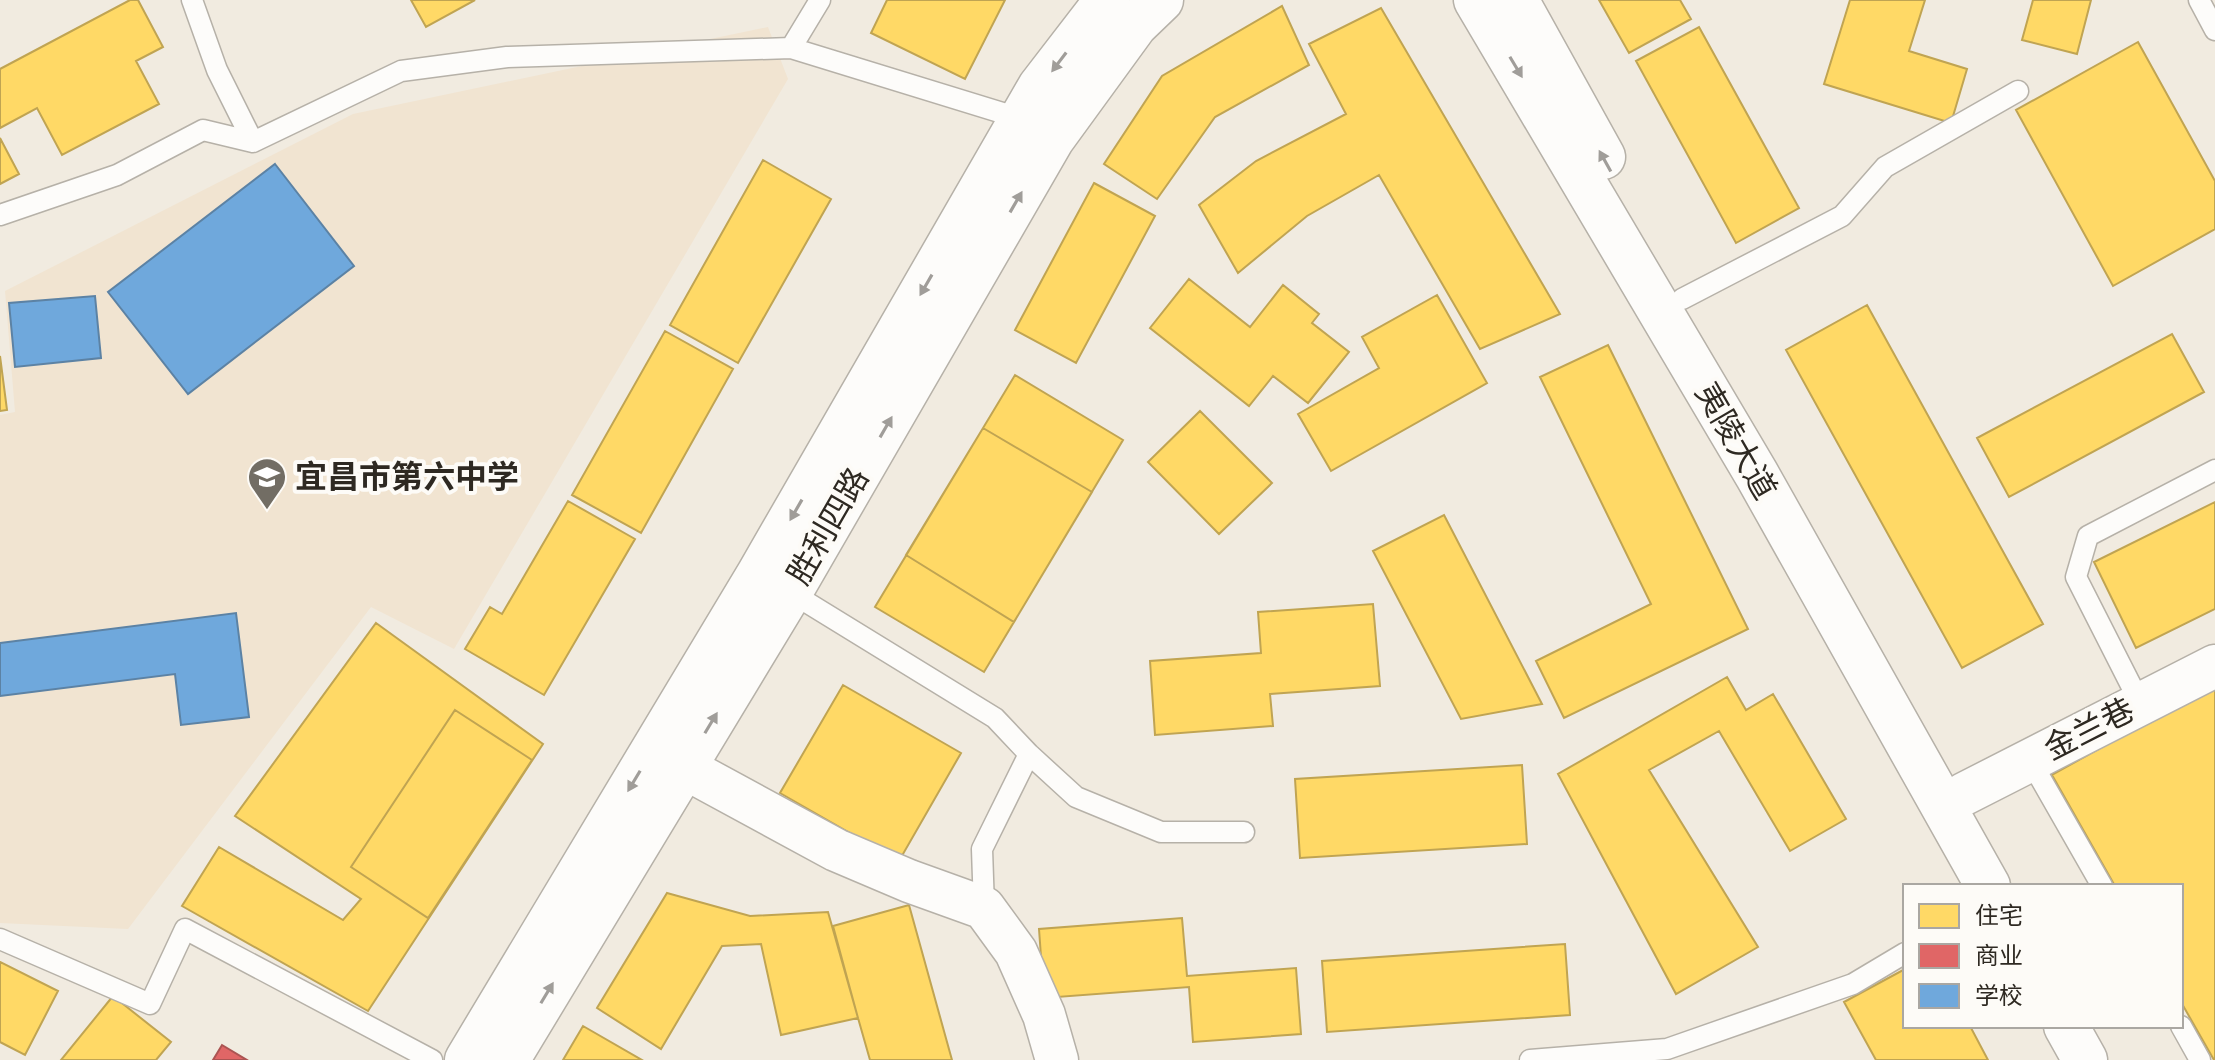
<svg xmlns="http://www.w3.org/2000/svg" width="2215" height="1060" viewBox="0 0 2215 1060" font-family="'Alegreya Sans','Noto Sans SC',sans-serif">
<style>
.built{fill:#f1e4d1}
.homes{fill:#ffd966;stroke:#c0a452;stroke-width:2}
.shops{fill:#e06666;stroke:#ab5452;stroke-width:2}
.schools{fill:#6fa8dc;stroke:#5c82a4;stroke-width:2}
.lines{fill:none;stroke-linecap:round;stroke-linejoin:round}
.lane-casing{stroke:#b6b1a8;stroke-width:23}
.street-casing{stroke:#b6b1a8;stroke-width:45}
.secondary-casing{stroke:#b6b1a8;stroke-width:47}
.lane{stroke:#fdfcfa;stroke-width:20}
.street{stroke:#fdfcfa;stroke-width:42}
.secondary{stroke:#fdfcfa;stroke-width:44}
.oneway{fill:#a09d99}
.labels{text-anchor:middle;stroke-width:8;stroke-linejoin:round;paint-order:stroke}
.street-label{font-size:32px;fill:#2e2922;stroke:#fdfbf7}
.poi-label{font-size:32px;font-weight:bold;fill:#2e2922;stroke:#fdfbf7;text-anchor:start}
</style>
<rect width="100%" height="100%" fill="#f1ebe0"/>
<!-- built -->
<path class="built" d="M768,27L788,79L454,649L371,607L128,929L0,923V415L15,412L5,291L353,114Z"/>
<!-- homes -->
<path class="homes" d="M130,0H138L163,47L136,61L159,104L62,155L37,108L0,128V69Z
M411,0H475L426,27Z
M887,0H1005L965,79L871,33Z
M1599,0H1680L1691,19L1629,53Z
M1850,0H1925L1909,51L1967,69L1951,123L1824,84Z
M2033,0H2091L2077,54L2022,40Z
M1282,6L1309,65L1215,117L1157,199L1104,164L1162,76Z
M1381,8L1560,314L1480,349L1379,175L1307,216L1238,273L1199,205L1256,161L1346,114L1309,44Z
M1699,27L1799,208L1736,243L1636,61Z
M2138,42L2215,181V229L2113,286L2016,110Z
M0,138L19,174L0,184Z
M763,160L831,199L738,363L670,325Z
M1094,183L1155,216L1076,363L1015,330Z
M1189,279L1250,327L1283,285L1319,314L1312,323L1349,352L1308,403L1273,376L1249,406L1150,328Z
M1437,295L1487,383L1331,471L1298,414L1379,368L1362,337Z
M1867,305L2043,624L1962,668L1786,350Z
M665,331L733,369L641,533L572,495Z
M2172,334L2204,392L2009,497L1977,438Z
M1608,345L1748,629L1564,718L1536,661L1651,604L1540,377Z
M0,356L7,410L0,411Z
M1015,375L1123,440L984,672L875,607Z
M1200,411L1272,483L1219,534L1148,462Z
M983,428L1092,492L1014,622L906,555Z
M568,501L635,539L544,695L465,649L490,607L502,614Z
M2215,502V609L2136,648L2094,562Z
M1444,515L1542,704L1461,719L1373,551Z
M1373,604L1380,686L1270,694L1273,726L1155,735L1150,661L1261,653L1258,612Z
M376,623L543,744L368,1011L182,906L219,847L343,920L361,899L235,816Z
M1727,677L1746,710L1773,694L1846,819L1790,851L1719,731L1649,770L1758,947L1676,994L1558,774Z
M2215,684V1060H2214L2181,1002V886H2115L2052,775Z
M843,685L961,753L899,861L780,793Z
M455,710L532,760L428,918L351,867Z
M1522,765L1527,844L1300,858L1295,779Z
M667,893L750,916L828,912L858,1018L781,1035L761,944L722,946L661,1049L597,1008Z
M909,905L952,1060H870L858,1018L833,926Z
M1182,918L1187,976L1296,968L1301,1034L1193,1042L1189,987L1044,998L1039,929Z
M1565,944L1570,1015L1327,1032L1322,961Z
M0,962L58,991L25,1055L0,1042Z
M1905,969V1026H1970L1988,1060H1876L1844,1002Z
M113,996L171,1042L156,1060H61Z
M583,1026L642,1060H563Z"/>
<!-- shops -->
<path class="shops" d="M222,1045L247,1060H213Z"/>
<!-- schools -->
<path class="schools" d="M275,164L354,266L188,394L108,292Z
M95,296L101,358L15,367L9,303Z
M236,613L249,717L181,725L175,674L0,696V643Z"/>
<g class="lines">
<defs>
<path id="lane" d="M192,0L217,70L253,142
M2199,0L2215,30
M791,48L820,0
M0,215L117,175L203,130L253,142L401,71L507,57L791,48L1022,119
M1682,299L1842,216L1885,167L2018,91
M790,592L995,718L1029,754L1076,797L1161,832H1244
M2140,703L2076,577L2088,536L2215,470
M2030,760L2102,886
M984,908L982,849L1029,754
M0,939L150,1004L185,929L432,1060
M2181,1026L2200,1060
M1530,1060L1667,1049L1853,984L1905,953"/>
<path id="street" d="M685,768L836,850L909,881L984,908L1016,952L1044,1015L1057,1060
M1964,794L2215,666"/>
<path id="secondary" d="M1476,0L1757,475L1988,886
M1516,0L1603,157
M2066,1026L2085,1060
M467,1060L759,574L1040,87L1107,0
M507,1060L790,592L1052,139L1135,25L1161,0"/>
</defs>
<!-- lane casing -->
<use href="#lane" class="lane-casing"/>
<!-- street casing -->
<use href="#street" class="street-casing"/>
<!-- secondary casing -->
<use href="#secondary" class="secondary-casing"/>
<!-- lane -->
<use href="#lane" class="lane"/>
<!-- street -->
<use href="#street" class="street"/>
<!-- secondary -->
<use href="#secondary" class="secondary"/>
</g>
<!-- one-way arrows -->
<defs><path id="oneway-solid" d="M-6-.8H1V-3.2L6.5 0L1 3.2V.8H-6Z" transform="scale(2)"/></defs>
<g class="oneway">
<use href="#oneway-solid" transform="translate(1059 62) rotate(127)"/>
<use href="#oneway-solid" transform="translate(1516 67) rotate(59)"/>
<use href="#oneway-solid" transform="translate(1605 161) rotate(-119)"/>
<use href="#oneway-solid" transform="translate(1016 202) rotate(-60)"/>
<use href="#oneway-solid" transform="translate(926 285) rotate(120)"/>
<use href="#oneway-solid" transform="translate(886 427) rotate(-60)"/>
<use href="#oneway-solid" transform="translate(796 510) rotate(120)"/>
<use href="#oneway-solid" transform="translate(711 723) rotate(-59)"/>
<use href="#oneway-solid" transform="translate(634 781) rotate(121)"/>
<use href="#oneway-solid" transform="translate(547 993) rotate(-59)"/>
</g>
<!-- icons -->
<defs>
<symbol id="school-pin" viewBox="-11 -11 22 30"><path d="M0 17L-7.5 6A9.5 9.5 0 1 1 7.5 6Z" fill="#726d64" stroke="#fdfbf7"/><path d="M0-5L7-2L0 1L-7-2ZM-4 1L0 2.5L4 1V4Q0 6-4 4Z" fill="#fff"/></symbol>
</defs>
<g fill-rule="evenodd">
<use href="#school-pin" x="245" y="455" width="44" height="60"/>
</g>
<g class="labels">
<!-- street labels -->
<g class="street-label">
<text transform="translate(1736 441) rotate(60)" y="11">夷陵大道</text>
<text transform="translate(828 526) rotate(-60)" y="11">胜利四路</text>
<text transform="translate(2089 729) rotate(-27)" y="11">金兰巷</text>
</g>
<!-- poi labels -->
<g class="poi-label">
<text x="295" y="488">宜昌市第六中学</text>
</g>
</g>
<!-- legend -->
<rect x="1903" y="884" width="280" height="144" fill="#fdfbf7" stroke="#aaa7a2" stroke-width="2"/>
<rect x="1919" y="904" width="40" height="24" fill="#ffd966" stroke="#aaa7a2" stroke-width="2"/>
<text x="1975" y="924" font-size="24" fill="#2e2922">住宅</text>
<rect x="1919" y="944" width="40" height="24" fill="#e06666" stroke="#aaa7a2" stroke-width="2"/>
<text x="1975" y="964" font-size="24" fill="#2e2922">商业</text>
<rect x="1919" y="984" width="40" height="24" fill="#6fa8dc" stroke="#aaa7a2" stroke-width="2"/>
<text x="1975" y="1004" font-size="24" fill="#2e2922">学校</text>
</svg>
